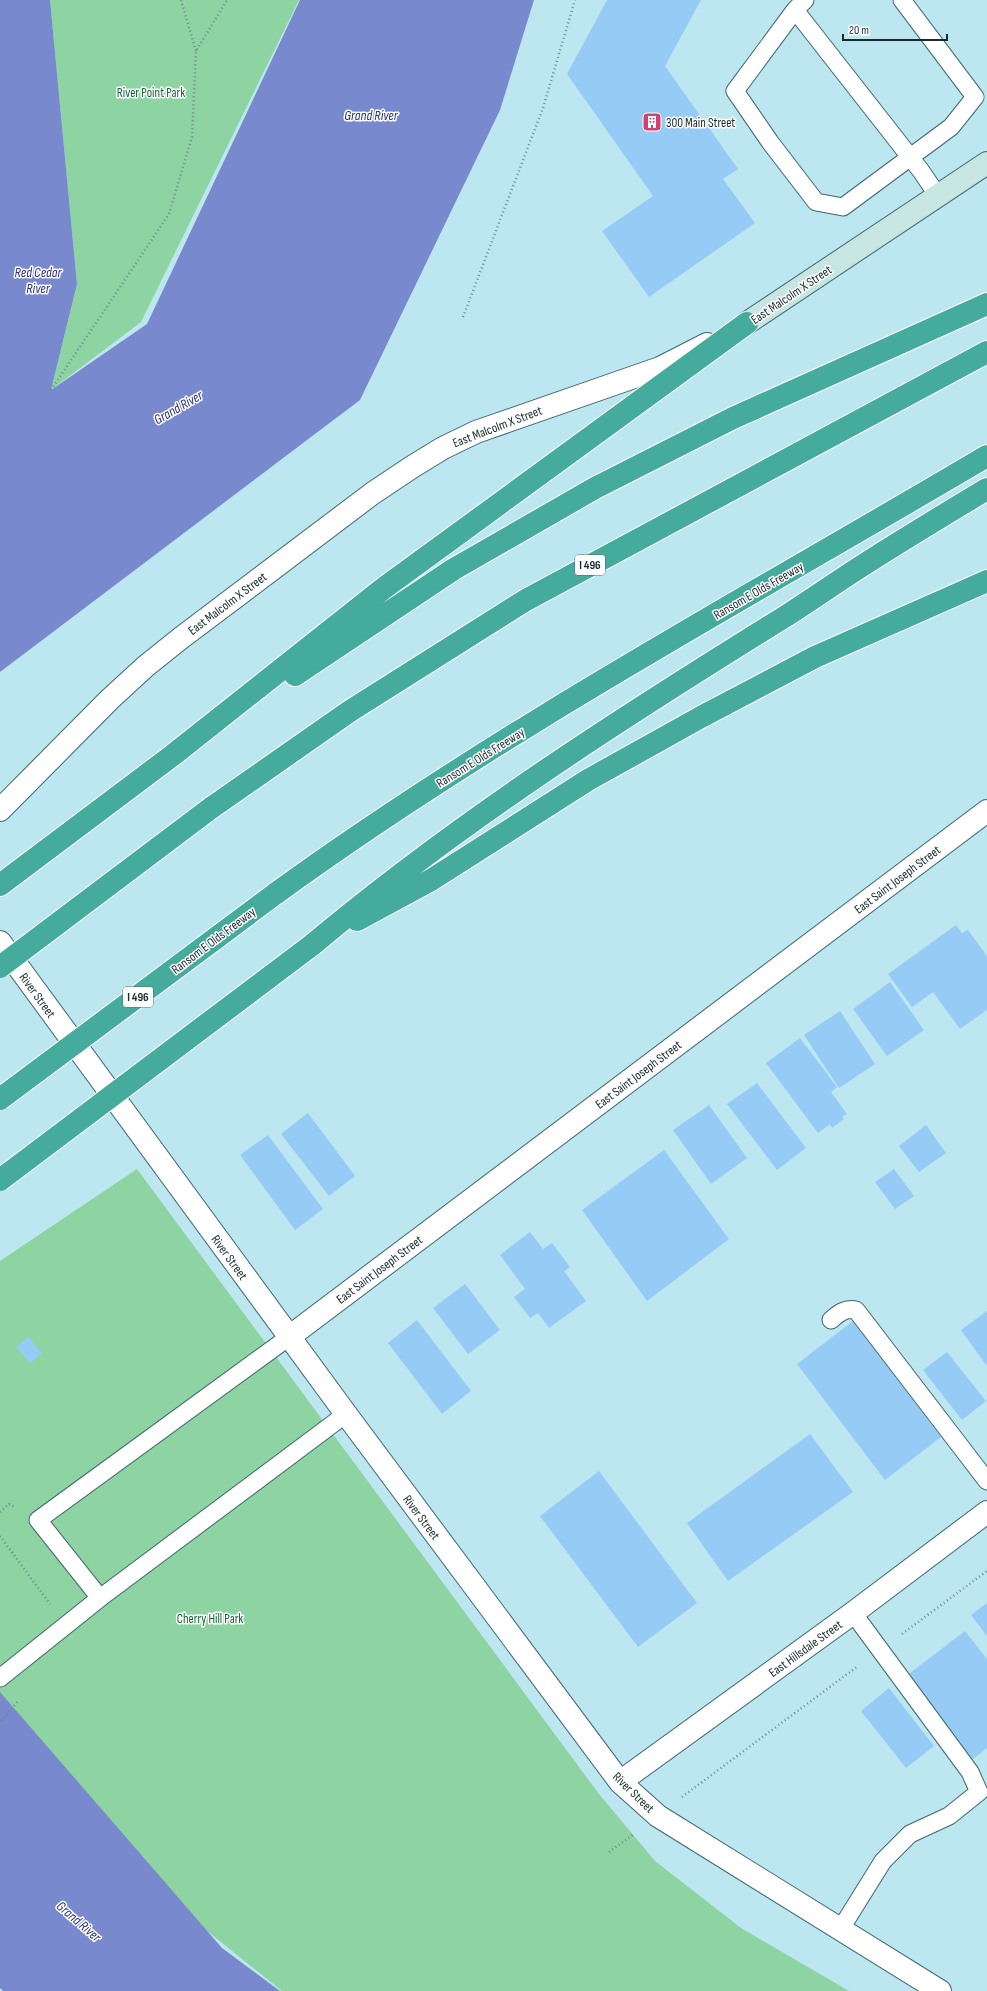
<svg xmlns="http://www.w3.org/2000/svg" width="987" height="1991" viewBox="0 0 987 1991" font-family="'Sofia Sans Condensed',sans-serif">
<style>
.green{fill:#8ed3a2}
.water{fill:#7989cd}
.building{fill:#96cbf6}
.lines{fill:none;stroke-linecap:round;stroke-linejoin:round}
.lane-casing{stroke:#3e666e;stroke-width:19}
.street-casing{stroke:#3e666e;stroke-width:24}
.secondary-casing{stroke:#3e666e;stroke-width:24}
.highway-casing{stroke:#fff;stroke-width:24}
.path{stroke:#6c8a91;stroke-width:2.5;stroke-dasharray:1 3;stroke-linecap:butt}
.lane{stroke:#fff;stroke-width:17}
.street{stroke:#fff;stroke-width:22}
.secondary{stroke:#c7e6e2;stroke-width:22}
.highway{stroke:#45ab9d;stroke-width:22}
.highway-bridge-casing{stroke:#fff;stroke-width:24;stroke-linecap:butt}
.highway-bridge{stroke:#45ab9d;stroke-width:22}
.labels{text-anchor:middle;stroke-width:3;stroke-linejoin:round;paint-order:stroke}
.shield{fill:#fff;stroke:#5f6b6d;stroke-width:1}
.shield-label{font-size:12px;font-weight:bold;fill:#1a2b2f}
.park-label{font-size:13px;fill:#126537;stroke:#fff}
.poi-label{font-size:13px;fill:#1a2b2f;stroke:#fff;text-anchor:start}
.street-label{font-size:13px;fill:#1a2b2f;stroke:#fff}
.water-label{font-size:14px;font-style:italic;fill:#272f7e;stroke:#fff}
</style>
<rect width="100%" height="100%" fill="#bce7f1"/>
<!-- green -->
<path class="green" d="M50,0H299L141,322L51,390L77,284Z
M137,1169L599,1794L655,1861L741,1928L849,1991H282L196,1922L0,1692V1261Z"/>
<!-- water -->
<path class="water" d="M0,0H50L77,284L51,390L147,324L300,0H534L500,110L360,400L0,672Z
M0,1692L222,1948L280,1991H3L0,1988Z"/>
<!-- building -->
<path class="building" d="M607,0H701L665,66L738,169L723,179L755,223L649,297L602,231L653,196L567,74Z
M956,925L962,933L968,930L987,956V1010L960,1029L933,992L912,1007L888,974Z
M890,982L924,1030L887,1056L853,1009Z
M840,1011L875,1064L839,1088L804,1035Z
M800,1038L837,1087L831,1092L847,1114L842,1117L844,1119L832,1128L830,1124L818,1133L766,1063Z
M757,1083L806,1148L777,1170L727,1104Z
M709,1105L747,1158L711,1184L673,1130Z
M308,1113L355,1176L329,1196L281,1134Z
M926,1125L946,1153L919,1172L899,1146Z
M268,1135L323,1209L295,1230L240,1155Z
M664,1150L729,1239L647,1301L582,1210Z
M894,1169L914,1196L895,1209L875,1182Z
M530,1232L543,1249L552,1243L570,1267L564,1271L586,1301L549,1328L538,1313L530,1318L514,1297L525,1289L500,1255Z
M465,1284L500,1330L468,1354L433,1308Z
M987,1311V1366L961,1330Z
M417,1320L471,1391L442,1414L388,1343Z
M853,1321L941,1437L885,1480L797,1364Z
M28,1337L42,1353L30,1363L16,1347Z
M947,1352L986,1401L962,1420L923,1370Z
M810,1434L853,1492L728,1581L687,1523Z
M599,1471L697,1603L638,1647L540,1516Z
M987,1603V1636L971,1615Z
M965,1631L987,1659V1748L972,1760L906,1676Z
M889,1688L934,1746L906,1768L861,1711Z"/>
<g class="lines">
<defs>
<path id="lane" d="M805,0L795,10L921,171L938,196
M795,10L735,91L770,142L816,202L843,207L951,127L975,97L902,0
M831,1320C839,1313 845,1308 856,1310L987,1481
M289,1337L38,1520L100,1598L346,1414
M0,1678L100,1598
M840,1930L883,1861L910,1834L949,1816L979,1792L970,1772L853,1613"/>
<path id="street" d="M0,810L110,699L146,666L181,638L373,493L412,467L443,448L476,432L660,368L707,344
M0,942L346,1414L620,1782L658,1816L940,1991
M289,1337L987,811
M620,1782L853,1613L987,1512"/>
<path id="secondary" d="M747,323L987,163"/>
<path id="highway" d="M295,675L454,569L595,488L733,418L987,304
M211,808L350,711L526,600L987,352
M0,885L173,755L384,588L747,323
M275,894C501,730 747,598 987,456
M357,920L431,880L588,780L701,717L815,657L987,581
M312,945C460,821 623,717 786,616C814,598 841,579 868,562C907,537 947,513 987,489"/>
</defs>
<!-- lane casing -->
<use href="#lane" class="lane-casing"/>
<!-- street casing -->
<use href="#street" class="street-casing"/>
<!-- secondary casing -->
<use href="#secondary" class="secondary-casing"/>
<!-- highway casing -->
<use href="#highway" class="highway-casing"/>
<!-- path -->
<path class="path" d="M181,0L196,51
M463,317L543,108L575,0
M51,390L169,214L192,137L196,51L227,0
M0,1512L9,1504L15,1507
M0,1536L50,1604
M902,1634L987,1571
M1,1721L19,1700
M682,1797L858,1666
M609,1852L634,1834"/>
<!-- lane -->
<use href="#lane" class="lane"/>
<!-- street -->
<use href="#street" class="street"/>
<!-- secondary -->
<use href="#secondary" class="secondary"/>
<!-- highway -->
<use href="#highway" class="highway"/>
<defs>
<path id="highway-bridge" d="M0,967L211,808
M0,1099L275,894
M0,1180L312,945"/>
</defs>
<!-- highway-bridge casing -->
<use href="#highway-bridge" class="highway-bridge-casing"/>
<!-- highway-bridge -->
<use href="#highway-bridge" class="highway-bridge"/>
</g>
<!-- icons -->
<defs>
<symbol id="building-square" viewBox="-11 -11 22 22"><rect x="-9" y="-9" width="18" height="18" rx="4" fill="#cf4373" stroke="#fff"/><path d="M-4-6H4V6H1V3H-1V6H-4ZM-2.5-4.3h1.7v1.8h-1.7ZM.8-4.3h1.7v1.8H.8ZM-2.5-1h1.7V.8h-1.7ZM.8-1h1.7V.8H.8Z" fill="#fff"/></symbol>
</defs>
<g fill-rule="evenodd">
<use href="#building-square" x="641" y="111" width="22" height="22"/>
</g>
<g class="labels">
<!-- shield labels -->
<g class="shield">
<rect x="575" y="555" width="30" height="20" rx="3"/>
<rect x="123" y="987" width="30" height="20" rx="3"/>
</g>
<g class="shield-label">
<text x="590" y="569">I 496</text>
<text x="138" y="1001">I 496</text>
</g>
<!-- park labels -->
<g class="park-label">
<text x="151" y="97">River Point Park</text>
<text x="210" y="1623">Cherry Hill Park</text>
</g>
<!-- poi labels -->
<g class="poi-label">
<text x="666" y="127">300 Main Street</text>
</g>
<!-- street labels -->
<g class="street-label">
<text transform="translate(791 294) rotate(-34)" y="5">East Malcolm X Street</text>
<text transform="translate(497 426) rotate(-21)" y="5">East Malcolm X Street</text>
<text transform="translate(758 590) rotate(-30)" y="5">Ransom E Olds Freeway</text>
<text transform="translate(227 603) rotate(-37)" y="5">East Malcolm X Street</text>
<text transform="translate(480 757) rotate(-32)" y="5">Ransom E Olds Freeway</text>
<text transform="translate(897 879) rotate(-37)" y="5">East Saint Joseph Street</text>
<text transform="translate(213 940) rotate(-37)" y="5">Ransom E Olds Freeway</text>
<text transform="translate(38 995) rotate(54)" y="5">River Street</text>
<text transform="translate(638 1074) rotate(-37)" y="5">East Saint Joseph Street</text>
<text transform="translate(230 1257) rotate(54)" y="5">River Street</text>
<text transform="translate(379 1269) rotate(-37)" y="5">East Saint Joseph Street</text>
<text transform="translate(422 1517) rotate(53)" y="5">River Street</text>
<text transform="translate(805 1648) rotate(-36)" y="5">East Hillsdale Street</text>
<text transform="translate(634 1792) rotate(44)" y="5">River Street</text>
</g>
<!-- water labels -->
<g class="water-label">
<text x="371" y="120">Grand River</text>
<text x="38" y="277">Red Cedar<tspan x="38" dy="16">River</tspan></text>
<text transform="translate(178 407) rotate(-30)" y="5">Grand River</text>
<text transform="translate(79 1921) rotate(41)" y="5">Grand River</text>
</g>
</g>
<!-- scale -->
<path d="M843 34v6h104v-6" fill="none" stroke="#1a2b2f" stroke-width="2"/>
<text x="849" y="34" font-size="12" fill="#1a2b2f" stroke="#ffffff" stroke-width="3" paint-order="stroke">20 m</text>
</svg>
